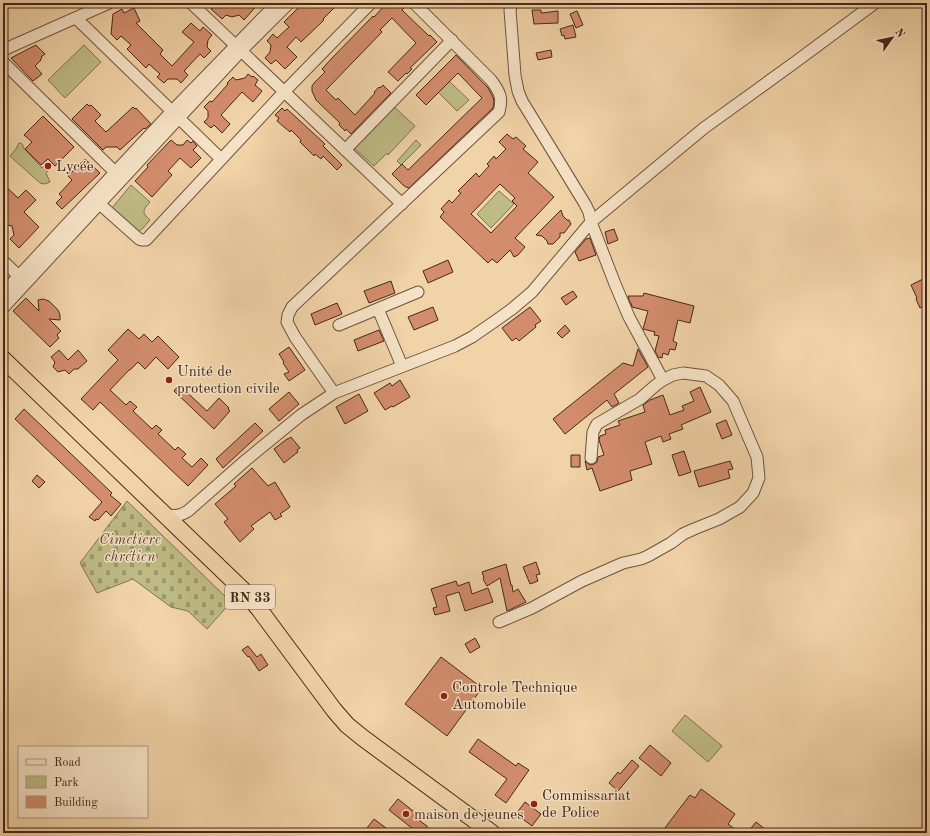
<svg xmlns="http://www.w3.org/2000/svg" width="930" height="836" viewBox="0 0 930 836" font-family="'Old Standard TT',serif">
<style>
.green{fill:#bebb84;stroke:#827050}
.cemetery{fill:url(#cemetery-stones);stroke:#827050}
.building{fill:#d38d6c;stroke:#46261b;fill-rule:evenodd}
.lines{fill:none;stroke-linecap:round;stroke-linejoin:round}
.minor-casing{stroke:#70513e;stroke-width:13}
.highway-casing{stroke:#46261b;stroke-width:18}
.minor{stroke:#f5e2c6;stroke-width:11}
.highway{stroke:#f0d3a7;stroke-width:16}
.poi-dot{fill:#8f2418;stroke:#f5e2c6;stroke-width:1.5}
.labels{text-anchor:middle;stroke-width:3;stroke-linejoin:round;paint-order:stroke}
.shield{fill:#f5e2c6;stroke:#7a5e4e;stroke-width:1}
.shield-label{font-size:14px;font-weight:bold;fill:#46261b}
.poi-label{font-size:15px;fill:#46261b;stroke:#f5e2c6;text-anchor:start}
.park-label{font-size:15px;font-style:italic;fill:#5e4430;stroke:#f5e2c6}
</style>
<defs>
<pattern id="cemetery-stones" width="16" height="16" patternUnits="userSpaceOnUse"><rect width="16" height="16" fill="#bebb84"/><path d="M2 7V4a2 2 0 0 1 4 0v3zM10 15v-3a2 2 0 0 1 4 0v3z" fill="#9c986b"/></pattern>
</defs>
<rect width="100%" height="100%" fill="#f0d3a7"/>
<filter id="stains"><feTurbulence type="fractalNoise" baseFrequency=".005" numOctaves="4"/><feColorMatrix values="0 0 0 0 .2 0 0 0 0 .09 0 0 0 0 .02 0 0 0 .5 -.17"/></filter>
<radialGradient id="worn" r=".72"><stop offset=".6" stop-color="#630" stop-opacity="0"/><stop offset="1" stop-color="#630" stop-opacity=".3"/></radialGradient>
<!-- green -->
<path class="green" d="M84,45L101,62L65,98L48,80Z
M449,81L469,100L457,111L438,92Z
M393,106L415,126L388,155L387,153L374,166L354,148Z
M416,140L421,145L401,165L397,161Z
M19,143H21L23,145V147L42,168L48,163L52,167L46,173L50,182L45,184L40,183L10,156L16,149Z
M131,185L150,202C143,210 141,212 150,220L142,229L139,231L136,230L112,208Z
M499,191L514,204L491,228L477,214Z
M685,715L722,746L708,762L672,731Z"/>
<!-- cemetery -->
<path class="cemetery" d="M127,501L231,602L207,629L188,611L171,607L133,579L97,593L80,563Z"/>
<!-- building -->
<path class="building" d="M217,3H259L244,20L239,15L232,17L226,15L222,19L211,9Z
M303,3L307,7L311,3H339L323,19L324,20L301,42L296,37L287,47L297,57L285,69L276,60L271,64L265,58L270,52L271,45L267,41L273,34L277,38L289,27L284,22Z
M393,3L400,5L404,8L402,10L429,36L430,35L437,42L410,68L412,69L407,74L406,73L398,81L388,72L416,43L392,18L380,30L382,32L326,90L336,100L338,98L355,115L375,93L374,92L379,87L380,88L383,85L391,93L351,134L346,129L345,131L339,125L340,123L316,100L312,91V86L314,83L325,72L322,69L333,57L373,16L374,17L385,5Z
M134,8L140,21L136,23L163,50L160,54L172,66L194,42L182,32L191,23L200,31L203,27L212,35L208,40L207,47L211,51L204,58L200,54L184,71L188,75L181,83L177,79H168L164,83L157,77L160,74L149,64L146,68L127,49L131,45L121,36L117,40L111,34L113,14L122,9L124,13Z
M532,10H541V13L558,11V23L534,24Z
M577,11L583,25L576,28L570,14Z
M573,25L576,37L565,39L564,35L562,36L560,29Z
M36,45L45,54L41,57L42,58L40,60H41L35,66L42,74L33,81L11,58Z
M551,50L552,57L538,60L536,53Z
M456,55L488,88L493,97L494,102L493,108L409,188L406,187L403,185L392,174L402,164L408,170L482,98L458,73L426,105L416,95Z
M248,74L252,77L253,76L258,80L255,85L262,91L253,102L242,92L221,115L230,124L222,133L214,125L211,128L204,122L208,118V111L204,107L210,101L212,102L228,84L227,83L233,77L236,80L245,78Z
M87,104L89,106L91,105L101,115L95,121L106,132L133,107L135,109L136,108L151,124L145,129L144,128L120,150L117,147H106L103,150L72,119Z
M282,108L285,111L287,109L325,144L323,146L342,165L337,170L323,156L321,159L315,154L314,156L300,142L301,140L291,130L290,132L277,121L279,118L275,115Z
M43,116L74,147L55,166L48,159L41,165L25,149L32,142L24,135Z
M507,134L513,139L516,137L526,146L523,149L538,162L528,173L554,197L515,238L525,247L518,255L514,257L510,250L497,263L492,259L488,263L440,217L444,212L441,209L449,200L452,203L461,193L458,191L476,173L479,177L489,166L487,164L494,156L496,159L506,149L499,142ZM500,184L515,198L512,201L517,206L491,233L471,214Z
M171,140L177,145H183L187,140L191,143L193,141L197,146L193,150L201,158L191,168L180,158L168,171L172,175L152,197L135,181L148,167L147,165Z
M85,159L100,173L62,209L56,203L62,197L59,194L72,180L68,176Z
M3,184L18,198L26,190L36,200L24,212L39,227L19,248L10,239L14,235L12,226L3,224Z
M561,210L563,216L567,220H569L571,224L564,233H560V237L553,244H548L547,241L542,236L536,235Z
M614,229L618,240L608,244L605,232Z
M590,238L596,255L579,261L575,252L586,239Z
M448,260L453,272L428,283L423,271Z
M927,277V305L920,308L916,299L917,298L911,285Z
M391,281L395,293L369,303L364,291Z
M573,291L577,297L566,305L561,298Z
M644,293L694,306L690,323L678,320L673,341L677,343L675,350L670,349L668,355L663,353L662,358L658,357L655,351L659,336L654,335L655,332L643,329L648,311L632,307L631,303H630L628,296H643Z
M26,298L39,311L38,300L43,299L49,301L58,310L60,315V320L49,319L61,331L57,335L59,338L50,347L13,311Z
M337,303L342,314L315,325L311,314Z
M433,307L438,320L414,330L408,317Z
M530,307L541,321L535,325L536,327L519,341L516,338L512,341L502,328Z
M565,325L570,331L562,338L557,333Z
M128,329L139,339L144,334L152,342L158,336L179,357L168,369L156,357L145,369L138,362L130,370H129L110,390L126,405L130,401L137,407L133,411L152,429L156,425L162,430L158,434L175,450L178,447L186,454L182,458L192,467L201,458L208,465L188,486L100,402L93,410L81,399L118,360L108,350Z
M379,330L384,341L358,351L354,340Z
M289,347L305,370L289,381L284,374L289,372L283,363L284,362L279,354Z
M638,349L648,367L614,394L619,403L612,407L607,400L565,434L553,419L623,363L633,366Z
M59,350L68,360L78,350L87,361L78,369H74L69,374L65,370L58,372L53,367L55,362L51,357Z
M400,380L410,397L393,407L392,406L385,410L374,393L390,383L392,386Z
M179,385L207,411L219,398L229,408L228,409L230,411L214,429L174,391Z
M700,387L711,412L681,425L683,429L669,434L671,439L663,442L661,436L645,442L652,464L630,471L632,480L600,491L592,468L587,470L585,461L590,465L594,464L597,462L598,457L604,455L599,440L600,436L606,434L605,430L620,425L618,421L645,412L643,405L650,400L663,395L670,415L684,410L682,406L694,401L690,392Z
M289,392L299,404L279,421L269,409Z
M359,394L368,411L345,424L336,407Z
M24,409L112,493L110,495L121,504L111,516L106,511L98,520L96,519L95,521L89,517L102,502L15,419Z
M726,420L732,435L722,439L716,424Z
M255,423L263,431L223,468L216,459Z
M291,437L300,448L297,450L298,452L284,463L274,449L287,439H288Z
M684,451L691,472L679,476L672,455Z
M571,455H580V467H571Z
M730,461L733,469L728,470L730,478L699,487L694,471Z
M252,468L268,486L275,482L290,507L280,514L282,516L275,520L270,512L251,526L254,529L240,542L224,522L228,519L215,504L236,486L234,484Z
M37,475L45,482L39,488L32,481Z
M536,562L540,574L536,575L538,581L530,584L523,567Z
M506,564L511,585H512L513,592L518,589L526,602L507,611L500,578L487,586L483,579L484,578L482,572Z
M456,581L458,586L469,582L472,594L488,588L493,602L465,611L459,592L446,596L450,611L435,615L433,608L437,607L431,589Z
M475,638L480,647L470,653L465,644Z
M248,646L257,657L261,654L268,665L259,671L249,656L248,657L242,650Z
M441,657L482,688L447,736L405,704Z
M478,739L516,766L518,763L529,770L506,803L495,795L507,779L469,752Z
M650,745L671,763L661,776L639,758Z
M632,760L639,766L618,791L609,783L618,772L620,774Z
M701,789L735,814L728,824L740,833H661L690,795L695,798Z
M398,799L422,818L420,821L427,826L428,833H418L389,810Z
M525,802L541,814L532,826L516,814Z
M374,819L386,828L382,833H363Z
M756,822L770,833H747Z"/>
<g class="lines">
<defs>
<path id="minor" d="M191,3L402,204
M76,18L221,159
M3,50L109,3
M3,62L121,178
M345,150L452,40
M94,199L139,239L142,240H146L284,92L371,3
M3,261L24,281
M3,293L172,111L277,3
M3,308L241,51L289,3
M378,309L402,366
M339,325L418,292
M334,393L295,337L287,322L288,315L292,307L499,112C503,98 500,92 491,80L414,3
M591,458L593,432L597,424L640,399L656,385L663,380L629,317L615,284L591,222L704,128L794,63L875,3
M167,515C176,516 180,516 188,511L246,460L301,415L334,393L455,346L472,337L498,319L512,309L532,292L591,222L589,212L585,204L522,101L518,91L515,75L510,10L512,3
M499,622L532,608L582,581L623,563L641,559L648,556L671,543L683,534L694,529L719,519L740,507L753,493L759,478L757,457L733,401L719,385L706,376L683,373L673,375L663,380"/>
<path id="highway" d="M3,359L246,593L259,609L334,710L347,725L363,738L492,833"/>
</defs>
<!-- minor casing -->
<use href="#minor" class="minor-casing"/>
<!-- highway casing -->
<use href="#highway" class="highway-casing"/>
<!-- minor -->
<use href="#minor" class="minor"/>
<!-- highway -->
<use href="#highway" class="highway"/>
</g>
<!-- markers -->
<g class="poi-dot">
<circle cx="48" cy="166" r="4"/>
<circle cx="169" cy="380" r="4"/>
<circle cx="444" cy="696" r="4"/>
<circle cx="534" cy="804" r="4"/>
<circle cx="406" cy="814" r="4"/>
</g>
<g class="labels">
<!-- shield labels -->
<rect class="shield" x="225" y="585" width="50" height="24" rx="3"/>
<g class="shield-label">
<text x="250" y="602">RN 33</text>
</g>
<!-- poi labels -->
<g class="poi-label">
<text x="56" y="171">Lycée</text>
<text x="177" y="376">Unité de<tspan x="177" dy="17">protection civile</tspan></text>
<text x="452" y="692">Controle Technique<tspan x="452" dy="17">Automobile</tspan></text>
<text x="542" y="800">Commissariat<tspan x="542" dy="17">de Police</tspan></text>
<text x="414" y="819">maison de jeunes</text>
</g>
<!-- park labels -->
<g class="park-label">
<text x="130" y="544">Cimetiere<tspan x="130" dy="17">chrétien</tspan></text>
</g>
</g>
<!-- margin -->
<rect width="930" height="836" fill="none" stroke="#f0d3a7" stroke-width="16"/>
<rect x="4" y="4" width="922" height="828" fill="none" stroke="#46261b" stroke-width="2"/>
<rect x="8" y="8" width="914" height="820" fill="none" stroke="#46261b"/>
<!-- legend -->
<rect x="18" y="746" width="130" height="72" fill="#f5e2c6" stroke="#af9782"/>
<rect x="26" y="759" width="20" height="6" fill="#f5e2c6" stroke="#af9782"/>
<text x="54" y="766" font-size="12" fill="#46261b">Road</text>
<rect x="26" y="776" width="20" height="12" fill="#bebb84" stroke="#af9782"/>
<text x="54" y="786" font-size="12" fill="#46261b">Park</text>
<rect x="26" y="796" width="20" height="12" fill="#d38d6c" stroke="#af9782"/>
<text x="54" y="806" font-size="12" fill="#46261b">Building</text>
<!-- north arrow -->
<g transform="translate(892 38) rotate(57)" stroke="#f5e2c6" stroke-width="3" paint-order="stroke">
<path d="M0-3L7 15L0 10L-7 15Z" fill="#46261b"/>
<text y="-6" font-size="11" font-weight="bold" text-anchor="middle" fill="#46261b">N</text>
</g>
<rect width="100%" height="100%" filter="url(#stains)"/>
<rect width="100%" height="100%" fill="url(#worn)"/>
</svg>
